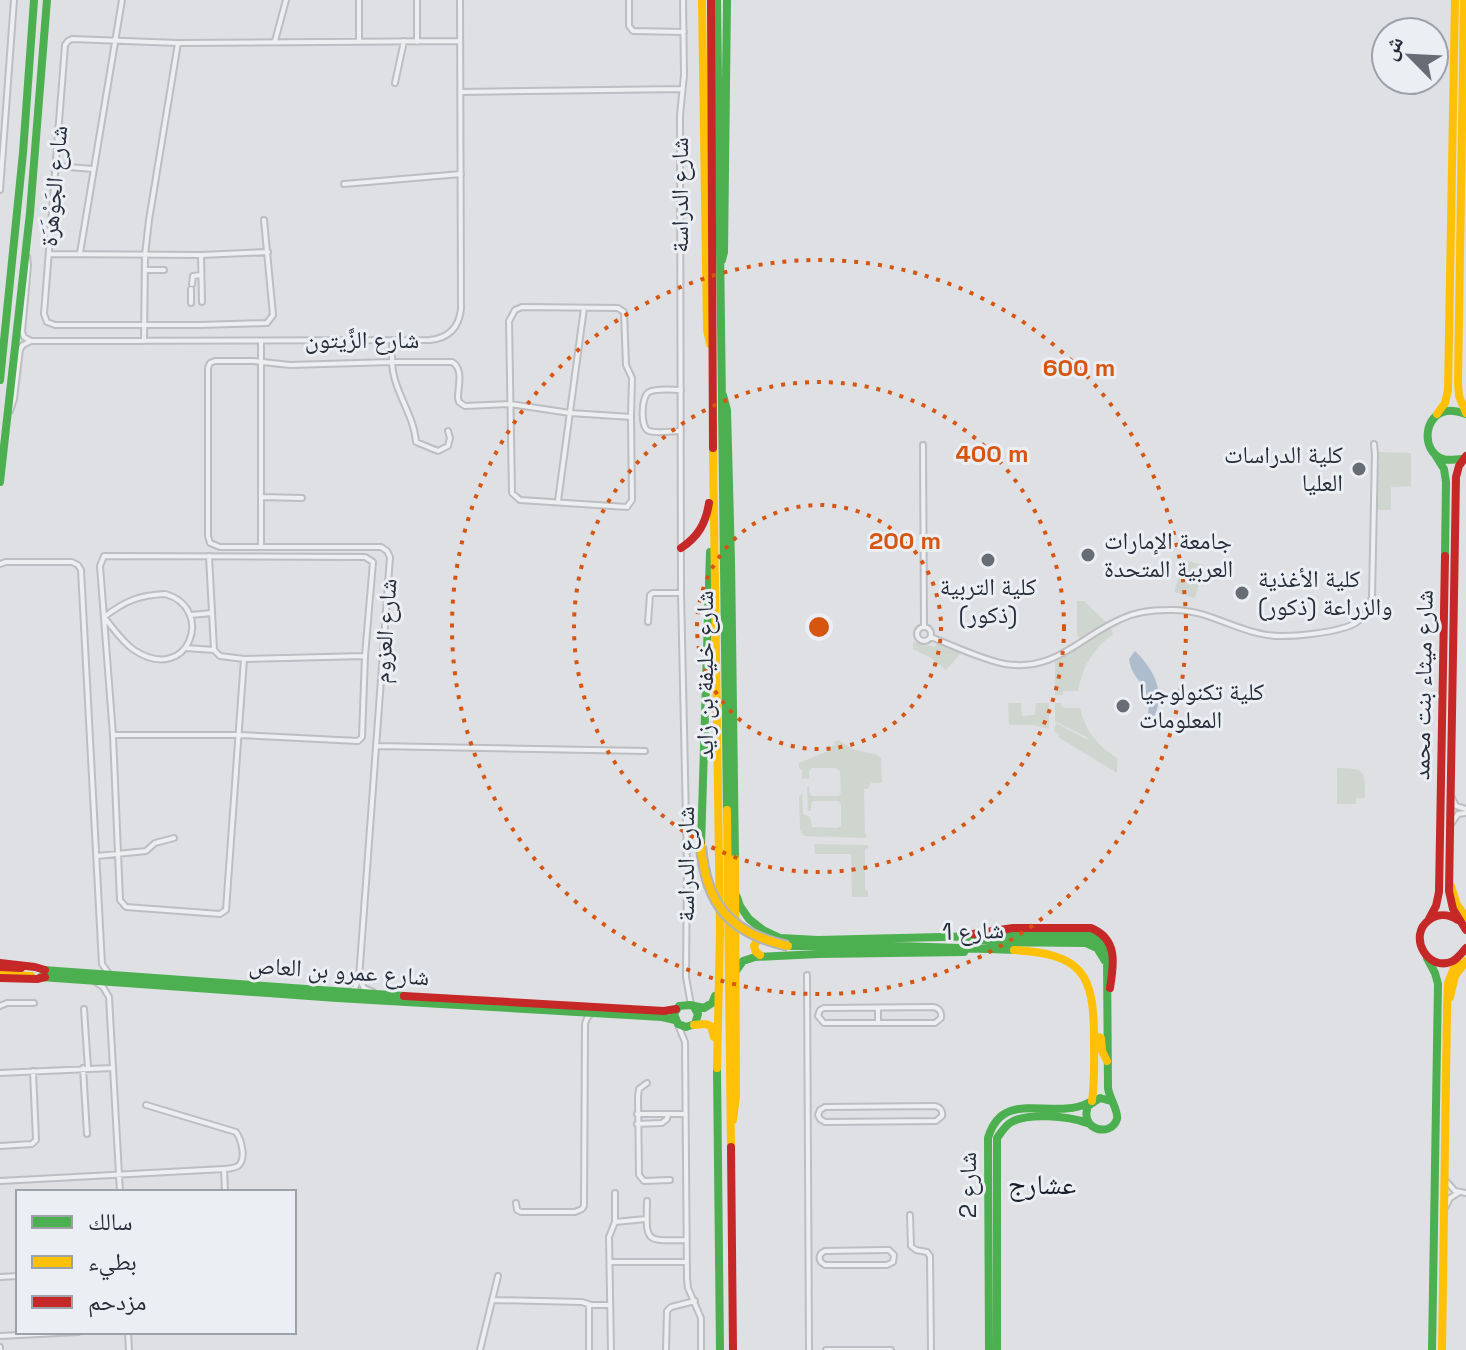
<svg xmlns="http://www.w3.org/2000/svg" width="1466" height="1350" viewBox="0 0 1466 1350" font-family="'Space Grotesk','Noto Naskh Arabic',sans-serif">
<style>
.green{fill:#cfd6cf}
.water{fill:#aebdcd}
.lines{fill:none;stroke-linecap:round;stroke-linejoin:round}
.street-casing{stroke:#bcbec1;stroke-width:8}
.street{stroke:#edeef0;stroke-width:4}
.fast{stroke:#4caf50;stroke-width:8}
.slow{stroke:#ffc107;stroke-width:8}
.jam{stroke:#c62828;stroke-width:8}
.slow-bridge-casing{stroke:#b1b3b7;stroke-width:12;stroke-linecap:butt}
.slow-bridge{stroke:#ffc107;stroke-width:8}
.ring{fill:none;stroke:#d55511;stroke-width:4;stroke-dasharray:4 8}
.poi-dot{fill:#676c75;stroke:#ebeef3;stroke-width:3}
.labels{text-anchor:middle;stroke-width:6;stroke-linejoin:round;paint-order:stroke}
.street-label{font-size:24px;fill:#272e3a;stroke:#ebeef3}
.poi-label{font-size:24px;fill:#272e3a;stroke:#ebeef3;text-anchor:start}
.quarter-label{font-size:28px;fill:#191f2a;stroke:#ebeef3}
.centre{fill:#d55511;stroke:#ebeef3;stroke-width:4}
.ring-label{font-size:24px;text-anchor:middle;font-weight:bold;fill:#d55511;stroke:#ebeef3;stroke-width:6;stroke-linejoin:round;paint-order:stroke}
</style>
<rect width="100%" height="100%" fill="#dee0e3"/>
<!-- green -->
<path class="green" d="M1378,452L1411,453V486L1391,487V510H1377Z
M1184,560L1204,565L1195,598L1174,592Z
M1077,601H1084L1107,623L1082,639L1077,635Z
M1111,628L1113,634C1093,649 1082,667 1078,691H1063L1062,695H1055V662Z
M913,642L935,647L937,642L963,651L946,670L931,658L913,649Z
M1008,703H1021L1022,716L1035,715L1036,703H1049V729L1033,725H1009Z
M1055,703H1061V706L1065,708H1080C1086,732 1097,745 1117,758V773L1058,737L1059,734L1054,731L1056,723L1088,740L1087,737L1055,721Z
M838,740L853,749L877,755L881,758L882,783H871L868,789H864L865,834L868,835L865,838L804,836L800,830L799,797L802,794V784L803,814L810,817L812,827L837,828L841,826V804L838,801H813L811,804V811H808L807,787L809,786L810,794L812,796H839L841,792L840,771L835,768H812L809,771V778L802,779V770L799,768V763L828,751L827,748L835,745L834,742Z
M1337,768C1366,768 1365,771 1365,798H1356V804H1337Z
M814,844L867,845L869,848L865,849V890L868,891V897H852L851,854H815Z"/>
<!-- water -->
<path class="water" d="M1135,651C1157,672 1169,700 1148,726H1146C1150,711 1150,695 1140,682C1133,672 1131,671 1129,659Z"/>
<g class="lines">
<defs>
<path id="street" d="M359,0V41
M417,0V42
M629,0V26L633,31L684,32
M683,0L684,75L680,115L681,593L687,865L686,977L691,1005
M275,41L286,0
M395,83L404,41
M461,92L682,89
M56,166L93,169
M344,184L461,174
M0,190L14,0
M264,220L273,315L267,323L200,325H55L47,322L44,314L65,45L68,41L72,39L178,43L460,41
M80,253L122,0
M49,254L201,255L268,252
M201,255L202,302
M27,257L28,265L22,332L24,337L31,341
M145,270H164
M192,284L193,276L201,275
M191,303V289
M522,307L618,308L624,312L626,365L632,378L631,417L632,500L627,507L520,500L512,493L509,321L515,310Z
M144,341L145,255L149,220L178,43
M392,342V362H452C464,369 458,386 458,398L459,402L465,406L510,404L570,413L631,417
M681,390C672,390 657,388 649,392C641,396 640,428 649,431C658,434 672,431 681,431
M10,411L14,399L20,349L23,345L31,341L430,340C449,338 459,327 461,309L460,0
M923,445L924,627
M261,497L302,498
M558,501L584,308
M261,546V341
M209,556L214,650L220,656L244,659L365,656
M0,564L6,562H72L78,565L81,570L102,964L110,975
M165,594C216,608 189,686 134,650C122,642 113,628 104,617C125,601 139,595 165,594Z
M191,615L212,613
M648,622L650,595L653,593H681
M917 634a7 7 0 1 1 14 0a7 7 0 1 1-14 0Z
M931,637C954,646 980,659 1005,664C1056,672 1079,637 1121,619C1135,612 1153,610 1168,610C1206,608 1232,630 1267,635C1287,638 1341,633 1357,622C1366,616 1369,607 1372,597L1375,454L1374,444
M186,648L214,650
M113,735H239L358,741L362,737L365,656L373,562L365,557L104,556L100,566L113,735L120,900L126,907L220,914L226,910L244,659
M376,746L645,751
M1451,796L1456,806L1466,809
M1451,824L1458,814L1466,813
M97,856L146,851L155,843L174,838
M807,975L809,1350
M360,980L364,988L373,992
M94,981L103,987L109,997L120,1192
M348,991L355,988L359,978L390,557L387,551L381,547H220L210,543L208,536V368L210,363L215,361H253L290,365L392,362C393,391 414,414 416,442L438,451L448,446L450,438L448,431
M0,1006L7,1003H34
M933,1007C939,1008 942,1012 941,1018L935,1023H824L818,1016L820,1010L824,1008Z
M878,1008V1023
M84,1009L88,1068
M678,1025L685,1042L687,1279L688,1288L701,1318V1350
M83,1068L87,1134
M0,1073L112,1068
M647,1083L639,1089L638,1096L639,1175L644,1181L670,1180
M935,1106C940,1107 943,1111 942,1116L936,1121L825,1122L820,1119L818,1115L820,1110L825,1107Z
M637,1114H684
M637,1124L662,1123L667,1119L668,1114
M0,1146L32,1144L36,1140L33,1071
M224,1169L225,1192
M0,1181L224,1169C227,1169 235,1168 238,1166C247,1159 241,1139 236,1132L146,1105
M1446,1181L1455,1191L1466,1193
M647,1201C646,1243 645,1241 686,1240
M516,1203L517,1210L521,1212H575L582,1209L584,1206L585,1024L587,1018L592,1013
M1445,1208L1450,1198L1458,1193
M910,1215L911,1246L916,1250L927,1252L930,1256L931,1350
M615,1222L646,1219
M885,1250H889L894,1255L893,1262L887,1265H825L821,1262C818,1257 820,1253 825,1251Z
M610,1262H686
M0,1277L18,1276
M492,1300L582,1302L591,1305H610
M589,1305V1350
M128,1332L129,1350
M0,1336L78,1332
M0,1347V1350
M480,1350L498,1276
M611,1350L609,1237L615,1222V1193
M666,1350L667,1311L671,1307L695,1301
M826,1350H891"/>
</defs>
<!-- street casing -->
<use href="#street" class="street-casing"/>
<!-- street -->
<use href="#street" class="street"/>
<!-- fast -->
<path class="fast" d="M717,0L727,810
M722,260L724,252L727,0
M0,380L23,153L34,0
M723,395L727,410L731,560L735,859
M1434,453L1444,469L1446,482L1445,556
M1462,459C1456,459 1449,461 1443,459C1420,451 1424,414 1447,411C1453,410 1460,412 1466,414
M0,482L30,213L47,0
M701,846L710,552
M737,897L740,906L749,919L763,930L780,938L818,940L983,936L1084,937C1096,939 1103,945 1107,957L1108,1088C1109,1097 1119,1112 1117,1119C1111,1138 1079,1130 1088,1106L1100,1098L1111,1101
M990,934L1091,933L1103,940L1109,953
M972,939L997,942L1086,943L1097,948L1105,961
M788,946H900L1017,950
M1427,958L1435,973L1438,984L1432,1350
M43,970L404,996
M736,971L743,961L755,957L818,954L964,952
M41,977L337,998L662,1017L675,1020
M694,1007L698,1014L695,1024L686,1027L678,1024L674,1014L679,1006L690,1005L704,1008L712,1003L715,996
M717,1068L720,1350
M989,1350L988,1138C1003,1087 1052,1121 1088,1103
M997,1350V1138C1001,1133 1004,1127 1010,1123C1026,1112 1069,1116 1087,1123"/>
<!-- slow -->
<path class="slow" d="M702,0L707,330L710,344
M1464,0L1458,383L1459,396L1466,413
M1437,414L1445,403L1448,390L1455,0
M713,448L720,931L717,1068
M727,810L731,1147
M1451,886L1457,905L1466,917
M759,937L754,946L756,952L760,955
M1014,950C1083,954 1094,974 1094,1039C1094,1060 1095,1080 1092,1101
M0,974L31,976
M1450,997L1455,976L1466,961
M694,1025L705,1024L711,1026L714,1037
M1094,1040L1097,1037L1101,1038L1102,1051L1107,1061
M733,1120L736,1096L735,859
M1442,1350L1447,1009L1448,983L1457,960"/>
<!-- jam -->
<path class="jam" d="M711,0L713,448
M1466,456L1459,466L1456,477L1449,891L1453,909L1466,930
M681,548C698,537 706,523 709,503
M1429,919L1436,906L1439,892L1445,556
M1458,920C1448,914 1439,913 1429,920C1407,936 1428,973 1453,961C1458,958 1462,953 1466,948
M973,934L1013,928H1091C1118,939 1114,964 1110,988
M0,963L35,967L45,970
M0,967L21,968
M0,978L37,979L45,977
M404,996L664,1011L676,1009
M731,1147L733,1350"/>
<defs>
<path id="slow-bridge" d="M701,846C706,905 730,933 788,946"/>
</defs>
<!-- slow-bridge casing -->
<use href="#slow-bridge" class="slow-bridge-casing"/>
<!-- slow-bridge -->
<use href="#slow-bridge" class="slow-bridge"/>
</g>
<!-- distance rings -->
<g class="ring">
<circle cx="819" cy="627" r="122"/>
<circle cx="819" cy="627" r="245"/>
<circle cx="819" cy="627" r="367"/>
</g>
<!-- markers -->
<g class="poi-dot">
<circle cx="1359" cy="469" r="8"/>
<circle cx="1088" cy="555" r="8"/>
<circle cx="988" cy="560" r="8"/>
<circle cx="1242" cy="593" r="8"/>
<circle cx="1123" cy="706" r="8"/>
</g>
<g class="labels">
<!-- street labels -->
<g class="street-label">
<text transform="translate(54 186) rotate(-85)" y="8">شارع الجَوْهَرَة</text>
<text transform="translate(680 195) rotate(-90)" y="8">شارع الدراسة</text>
<text x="362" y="348">شارع الزَّيتون</text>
<text transform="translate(385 631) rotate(-86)" y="8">شارع العزوم</text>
<text transform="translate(705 675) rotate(-90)" y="8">شارع خليفة بن زايد</text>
<text transform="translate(1423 685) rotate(-89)" y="8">شارع ميثاء بنت محمد</text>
<text transform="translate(686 864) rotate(-90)" y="8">شارع الدراسة</text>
<text transform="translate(973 931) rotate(-2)" y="8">شارع 1</text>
<text transform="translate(339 971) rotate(4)" y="8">شارع عمرو بن العاص</text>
<text transform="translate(968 1185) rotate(-90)" y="8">شارع 2</text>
</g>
<!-- poi labels -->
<g class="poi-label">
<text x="1343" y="463" text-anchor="end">كلية الدراسات<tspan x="1343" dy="28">العليا</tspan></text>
<text x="1104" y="549">جامعة الإمارات<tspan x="1104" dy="28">العربية المتحدة</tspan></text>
<text x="1258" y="587">كلية الأغذية<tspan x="1258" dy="28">والزراعة (ذكور)</tspan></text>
<text x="988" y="595" text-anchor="middle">كلية التربية<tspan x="988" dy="28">(ذكور)</tspan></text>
<text x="1139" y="700">كلية تكنولوجيا<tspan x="1139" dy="28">المعلومات</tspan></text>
</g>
<!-- quarter labels -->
<g class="quarter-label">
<text x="1042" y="1194">عشارج</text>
</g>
</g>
<circle cx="819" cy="627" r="12" class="centre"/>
<g class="ring-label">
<text x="1079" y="376">600 m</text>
<text x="992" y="462">400 m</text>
<text x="905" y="549">200 m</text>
</g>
<!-- legend -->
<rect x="16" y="1190" width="280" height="144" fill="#ebeef3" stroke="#9da1a9" stroke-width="2"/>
<rect x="32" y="1216" width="40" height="12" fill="#4caf50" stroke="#9da1a9" stroke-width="2"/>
<text x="88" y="1230" font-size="24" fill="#272e3a">سالك</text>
<rect x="32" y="1256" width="40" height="12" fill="#ffc107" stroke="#9da1a9" stroke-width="2"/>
<text x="88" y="1270" font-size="24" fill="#272e3a">بطيء</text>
<rect x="32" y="1296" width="40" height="12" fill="#c62828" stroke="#9da1a9" stroke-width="2"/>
<text x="88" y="1310" font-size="24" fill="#272e3a">مزدحم</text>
<!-- north arrow -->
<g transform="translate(1410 56) rotate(294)"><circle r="38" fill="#ebeef3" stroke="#9da1a9" stroke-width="2"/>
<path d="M0-6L14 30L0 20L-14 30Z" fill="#676c75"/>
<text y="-12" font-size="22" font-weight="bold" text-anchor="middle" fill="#272e3a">ش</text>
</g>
</svg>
